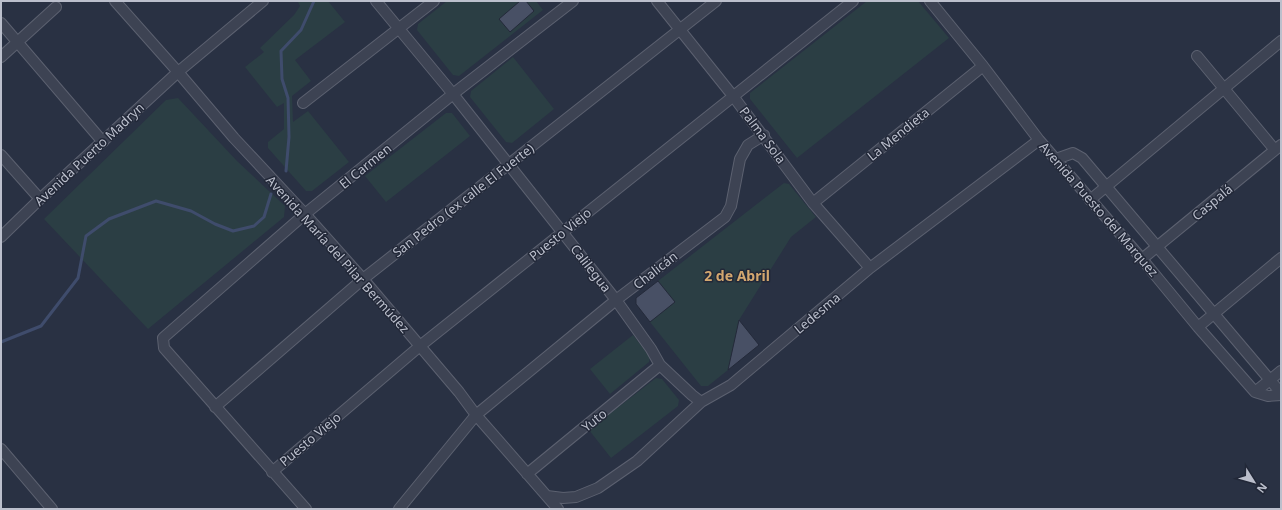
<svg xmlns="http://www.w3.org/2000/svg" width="1282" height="510" viewBox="0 0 1282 510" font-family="'Noto Sans',sans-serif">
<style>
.green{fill:#2b3e44}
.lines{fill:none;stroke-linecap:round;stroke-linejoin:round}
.stream{stroke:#3f4c6c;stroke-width:3}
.building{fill:#485065;stroke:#242a3a}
.minor-casing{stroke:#5c6170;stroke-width:12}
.minor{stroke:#3d4353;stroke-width:10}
.labels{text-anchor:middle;stroke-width:3;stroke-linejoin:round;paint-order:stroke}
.street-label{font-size:13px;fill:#bbbfcc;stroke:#222838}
.neighbourhood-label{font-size:14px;font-weight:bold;fill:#d3a76f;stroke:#222838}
</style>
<rect width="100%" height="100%" fill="#293143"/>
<!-- green -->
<path class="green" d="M299,1H328L345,22L295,60L311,81L292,96L293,122L308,111L349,162L312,191H306L268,148V142L284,129V103L277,107L245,67L264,52L260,48L294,15L300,6L298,2Z
M447,1H536L543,10L459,76L453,75L417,30L418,24Z
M867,1H918L949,38L797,158L750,99V93Z
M513,57L554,109L512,143L506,142L470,97L471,91Z
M178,98L237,161L285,206L284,217L148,329L44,219L166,100Z
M446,113H452L470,136L386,202L365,176Z
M784,183L789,184L816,217L791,237L739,320L728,370L708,386H701L650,322L675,302L658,281Z
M633,335L650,357L649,362L610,394L590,369Z
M656,378L662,379L679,400L678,406L611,458L589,430Z"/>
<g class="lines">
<!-- stream -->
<path class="stream" d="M286,171L289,137L288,98L282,79L281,51L301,30L314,1
M1,342L41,326L78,278L86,236L109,219L156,201L191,211L215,224L233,231L254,226L264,217L271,194"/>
</g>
<!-- building -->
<path class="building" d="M520,1H526L534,11L510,32L499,19Z
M658,281L675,302L650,322L636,304V298Z
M739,320L759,345L728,370Z"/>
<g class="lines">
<defs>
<path id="minor" d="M115,1L178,72L234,138L305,214L363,279L459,392L476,415L558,509
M376,1L453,94L616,300L651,349L660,365L692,395L701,402
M657,1L733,96L813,203L870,268
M930,1L983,66L1039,140L1142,259L1198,327L1255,392L1268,396L1281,395
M1,23L103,142
M1197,56L1275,150
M1,57L56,7
M303,103L434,1
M1,155L40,199
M1056,159L1073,153L1082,158L1281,393
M1090,200L1281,41
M813,203L983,66
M1,237L40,199L178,72L263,1
M1142,259L1281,145
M1198,327L1281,258
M1255,392L1281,371
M215,407L363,279L716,1
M1,449L52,509
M272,472L420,346L853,1
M527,474L660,365
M547,496L563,498L576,497L598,488L637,461L701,402L731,385L870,268L1039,140
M306,509L164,348L163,338L305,214L453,94L573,1
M399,509L476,415L616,300L725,217L731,206L740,159L748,145L764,135"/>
</defs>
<!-- minor casing -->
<use href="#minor" class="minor-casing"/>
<!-- minor -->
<use href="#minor" class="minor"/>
</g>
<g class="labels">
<!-- street labels -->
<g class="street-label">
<text transform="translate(898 134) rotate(-39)" y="5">La Mendieta</text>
<text transform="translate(763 135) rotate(53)" y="5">Palma Sola</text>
<text transform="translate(89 154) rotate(-43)" y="5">Avenida Puerto Madryn</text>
<text transform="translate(365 166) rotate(-39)" y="5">El Carmen</text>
<text transform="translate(463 200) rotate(-38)" y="5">San Pedro (ex calle El Fuerte)</text>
<text transform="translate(1212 202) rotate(-40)" y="5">Caspalá</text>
<text transform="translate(1099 209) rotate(49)" y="5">Avenida Puesto del Marquez</text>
<text transform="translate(560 234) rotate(-39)" y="5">Puesto Viejo</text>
<text transform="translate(338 254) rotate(48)" y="5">Avenida María del Pilar Bermúdez</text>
<text transform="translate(591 268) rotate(52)" y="5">Calilegua</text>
<text transform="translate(655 270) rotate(-38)" y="5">Chalicán</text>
<text transform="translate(817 313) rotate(-40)" y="5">Ledesma</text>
<text transform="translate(594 420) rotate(-39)" y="5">Yuto</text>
<text transform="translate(310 439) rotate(-40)" y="5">Puesto Viejo</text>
</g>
<!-- neighbourhood labels -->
<g class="neighbourhood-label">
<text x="737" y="281">2 de Abril</text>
</g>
</g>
<!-- border -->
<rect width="1282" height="510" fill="none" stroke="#bbbfcc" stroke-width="4"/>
<!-- north arrow -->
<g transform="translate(1254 482) rotate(127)" stroke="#222838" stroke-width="3" paint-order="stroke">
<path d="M0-3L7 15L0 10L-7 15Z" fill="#bbbfcc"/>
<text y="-6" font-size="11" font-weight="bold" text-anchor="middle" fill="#bbbfcc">N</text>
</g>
</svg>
